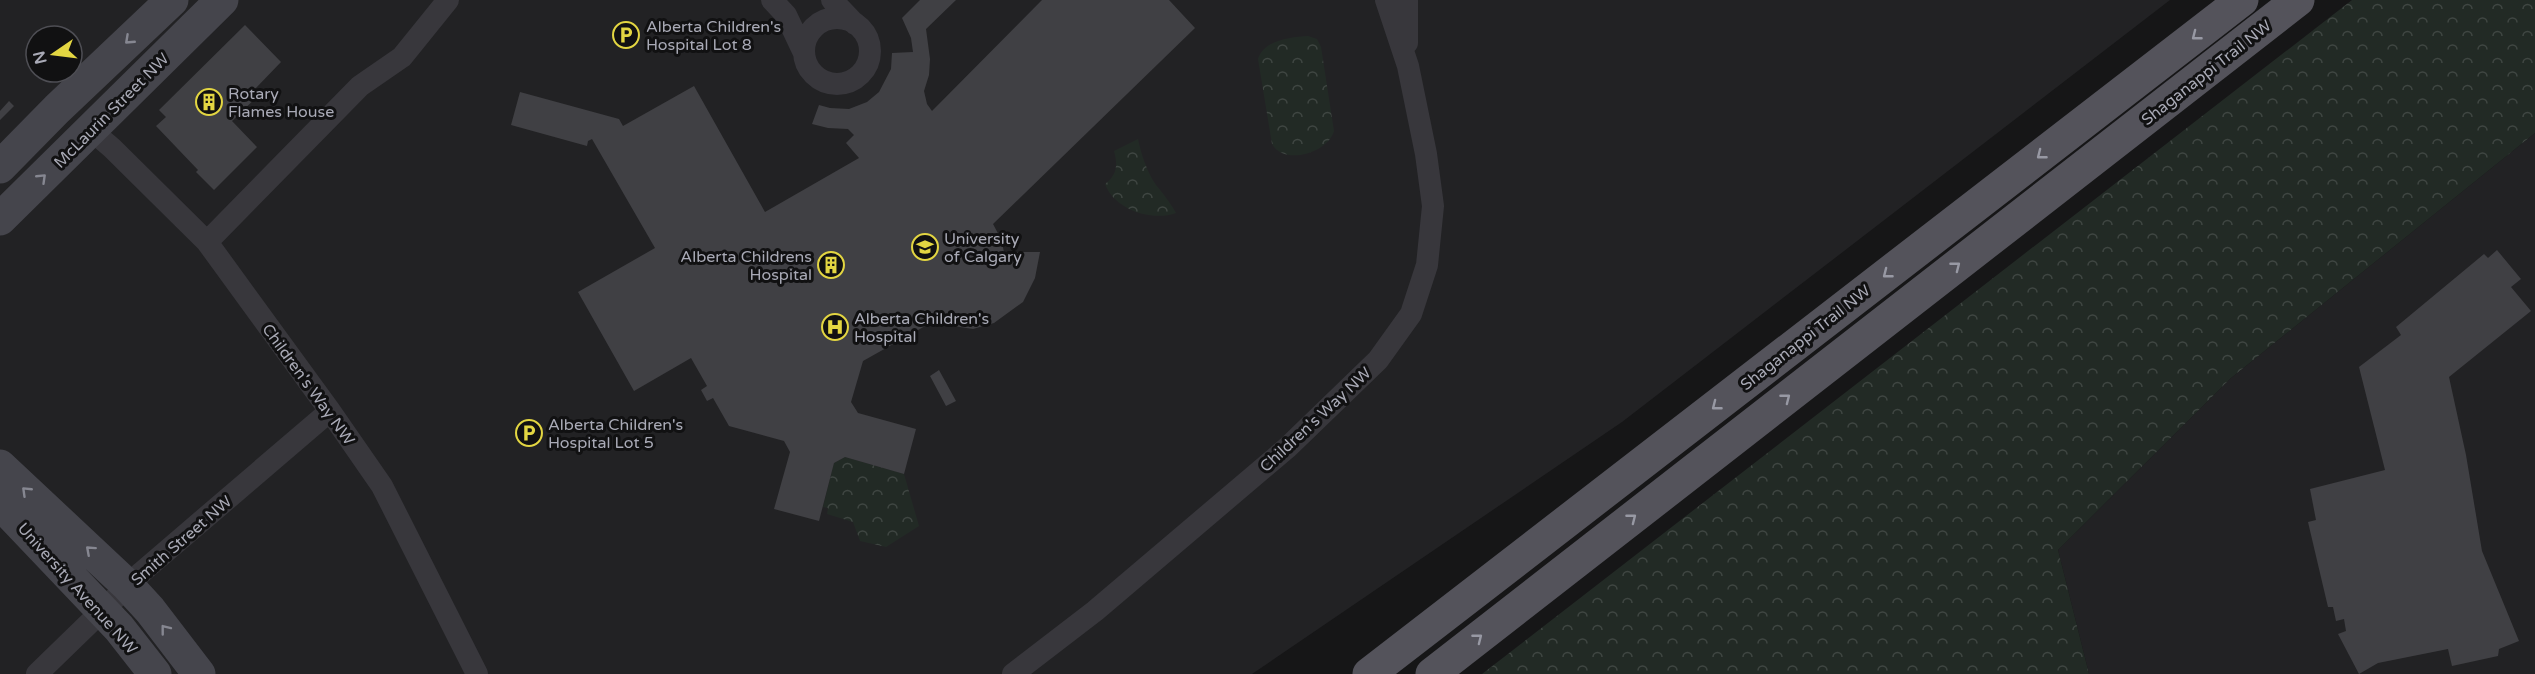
<svg xmlns="http://www.w3.org/2000/svg" width="2535" height="674" viewBox="0 0 2535 674" font-family="'Varela Round',sans-serif">
<style>
.built{fill:#222224;fill-rule:evenodd}
.park{fill:url(#park-crowns)}
.building{fill:#404044}
.lines{fill:none;stroke-linecap:round;stroke-linejoin:round}
.street{stroke:#38373c;stroke-width:22}
.secondary{stroke:#45454c;stroke-width:33}
.primary{stroke:#54535b;stroke-width:33}
.oneway{stroke:#9899a4}
.oneway2{stroke:#868791}
.labels{text-anchor:middle;stroke-width:6;stroke-linejoin:round;paint-order:stroke}
.poi-label{font-size:16px;fill:#a9aab6;stroke:#111112;text-anchor:start}
.street-label{font-size:16px;fill:#a9aab6;stroke:#111112}
</style>
<defs>
<pattern id="park-crowns" width="20" height="18" patternUnits="userSpaceOnUse" patternTransform="scale(1.5)"><rect width="20" height="18" fill="#222a25"/><path d="M2 6a3 3 0 1 1 6 0M12 15a3 3 0 1 1 6 0" fill="none" stroke="#3f4642"/></pattern>
</defs>
<rect width="100%" height="100%" fill="#161617"/>
<!-- built -->
<path class="built" d="M0,0H2170L1622,422L1252,674H0ZM36,36H72V72H36Z
M2535,133V674H2089L2058,550L2231,378Z"/>
<!-- park -->
<path class="park" d="M2352,0H2535V133L2231,378L2058,550L2089,674H1482Z
M1308,36L1317,39L1321,47L1334,131C1328,153 1284,166 1272,144L1258,59C1264,40 1291,37 1308,36Z
M1138,139C1141,154 1147,172 1156,185C1164,195 1170,202 1176,213C1151,222 1114,209 1105,184C1117,175 1118,165 1114,151Z
M845,457L904,474L919,526L886,547L860,541L853,522L827,514L828,508L823,507L834,463Z"/>
<!-- building -->
<path class="building" d="M920,0H956L926,29L930,59L929,75L924,91L927,104L932,111L1042,0H1169L1195,28L993,224L1001,239L1004,252H1040L1035,278L1023,302L994,323L973,329L947,325H927L863,361L851,402L858,413L916,429L904,474L845,457L834,463L819,521L774,509L790,452L784,441L729,426L713,398L707,401L701,390L707,386L691,358L634,391L578,292L655,248L592,139L588,141L587,146L511,125L520,92L619,119L623,126L694,86L765,212L859,158L846,143L854,135L848,129L828,128L812,124L819,105L830,108L849,109L867,102L879,92L891,69L892,53L913,52L911,38L902,18Z
M245,25L281,62L255,89L260,94L232,121L257,147L214,190L196,172L198,170L156,126L166,117L159,110Z
M9,101L14,106L0,120V111Z
M2497,250L2521,279L2511,287L2531,311L2449,377L2466,455L2482,551L2519,641L2499,649L2498,656L2452,666L2448,649L2378,663L2359,674L2338,634L2346,631L2344,619L2336,621L2333,607H2328L2308,522L2316,520L2310,489L2385,470L2359,367L2401,335L2396,327L2484,254L2488,258Z
M939,370L956,401L946,406L930,376Z"/>
<g class="lines">
<!-- street -->
<path class="street" d="M772,0L786,15L804,53
M832,0L855,24
M1407,0V43
M804 51a33 33 0 1 1 66 0a33 33 0 1 1-66 0Z
M91,130L112,148L207,242L330,411L382,486L477,674
M207,242L360,86L402,57L448,0
M37,674L142,572L330,411
M1013,674L1095,611L1288,447L1378,360L1411,314L1427,265L1433,206L1426,154L1408,66L1386,0"/>
<!-- secondary -->
<path class="secondary" d="M0,167L57,109L172,0
M0,219L222,0
M0,466L128,586L150,610L199,674
M0,503L119,628L155,674"/>
<!-- primary -->
<path class="primary" d="M1369,674L2242,0
M1432,674L2298,0"/>
</g>
<!-- one-way arrows -->
<defs><path id="oneway-chevron" d="M-2-3.5L2.5 0L-2 3.5" fill="none" stroke-width="1.6" stroke-linecap="round" stroke-linejoin="round" transform="scale(1.5)"/></defs>
<g class="oneway">
<use href="#oneway-chevron" transform="translate(2196 36) rotate(142)"/>
<use href="#oneway-chevron" transform="translate(2041 155) rotate(142)"/>
<use href="#oneway-chevron" transform="translate(1956 266) rotate(-38)"/>
<use href="#oneway-chevron" transform="translate(1887 274) rotate(142)"/>
<use href="#oneway-chevron" transform="translate(1786 398) rotate(-38)"/>
<use href="#oneway-chevron" transform="translate(1716 406) rotate(142)"/>
<use href="#oneway-chevron" transform="translate(1632 518) rotate(-38)"/>
<use href="#oneway-chevron" transform="translate(1478 638) rotate(-38)"/>
</g>
<g class="oneway2">
<use href="#oneway-chevron" transform="translate(129 40) rotate(137)"/>
<use href="#oneway-chevron" transform="translate(42 178) rotate(-44)"/>
<use href="#oneway-chevron" transform="translate(26 491) rotate(-136)"/>
<use href="#oneway-chevron" transform="translate(90 550) rotate(-138)"/>
<use href="#oneway-chevron" transform="translate(165 629) rotate(-128)"/>
</g>
<!-- icons -->
<defs>
<symbol id="parking-ring" viewBox="-11 -11 22 22"><circle r="9.5" fill="#111112" stroke="#e3d642" stroke-width="1.5"/><path d="M-3.5-5.5H1a3.5 3.5 0 0 1 0 7H-1V5.5H-3.5ZM-1-3.4V-.6H.8a1.4 1.4 0 0 0 0-2.8Z" fill="#e3d642"/></symbol>
<symbol id="building-ring" viewBox="-11 -11 22 22"><circle r="9.5" fill="#111112" stroke="#e3d642" stroke-width="1.5"/><path d="M-4-6H4V6H1V3H-1V6H-4ZM-2.5-4.3h1.7v1.8h-1.7ZM.8-4.3h1.7v1.8H.8ZM-2.5-1h1.7V.8h-1.7ZM.8-1h1.7V.8H.8Z" fill="#e3d642"/></symbol>
<symbol id="university-ring" viewBox="-11 -11 22 22"><circle r="9.5" fill="#111112" stroke="#e3d642" stroke-width="1.5"/><path d="M0-5L7-2L0 1L-7-2ZM-4 1L0 2.5L4 1V4Q0 6-4 4Z" fill="#e3d642"/></symbol>
<symbol id="hospital-ring" viewBox="-11 -11 22 22"><circle r="9.5" fill="#111112" stroke="#e3d642" stroke-width="1.5"/><path d="M-5-5h3v3.5h4V-5h3V5h-3V1.5h-4V5h-3Z" fill="#e3d642"/></symbol>
</defs>
<g fill-rule="evenodd">
<use href="#parking-ring" x="611" y="20" width="30" height="30"/>
<use href="#building-ring" x="194" y="87" width="30" height="30"/>
<use href="#university-ring" x="910" y="232" width="30" height="30"/>
<use href="#building-ring" x="816" y="250" width="30" height="30"/>
<use href="#hospital-ring" x="820" y="312" width="30" height="30"/>
<use href="#parking-ring" x="514" y="418" width="30" height="30"/>
</g>
<g class="labels">
<!-- poi labels -->
<g class="poi-label">
<text x="646" y="32">Alberta Children's<tspan x="646" dy="18">Hospital Lot 8</tspan></text>
<text x="228" y="99">Rotary<tspan x="228" dy="18">Flames House</tspan></text>
<text x="944" y="244">University<tspan x="944" dy="18">of Calgary</tspan></text>
<text x="812" y="262" text-anchor="end">Alberta Childrens<tspan x="812" dy="18">Hospital</tspan></text>
<text x="854" y="324">Alberta Children's<tspan x="854" dy="18">Hospital</tspan></text>
<text x="548" y="430">Alberta Children's<tspan x="548" dy="18">Hospital Lot 5</tspan></text>
</g>
<!-- street labels -->
<g class="street-label">
<text transform="translate(2206 72) rotate(-38)" y="6">Shaganappi Trail NW</text>
<text transform="translate(111 110) rotate(-45)" y="6">McLaurin Street NW</text>
<text transform="translate(1805 337) rotate(-38)" y="6">Shaganappi Trail NW</text>
<text transform="translate(309 384) rotate(54)" y="6">Children's Way NW</text>
<text transform="translate(1315 419) rotate(-43)" y="6">Children's Way NW</text>
<text transform="translate(181 540) rotate(-41)" y="6">Smith Street NW</text>
<text transform="translate(78 588) rotate(48)" y="6">University Avenue NW</text>
</g>
</g>
<!-- north arrow -->
<g transform="translate(54 54) rotate(256)"><circle r="28" fill="#111112" stroke="#4e4e54" stroke-width="1.5"/>
<path d="M0-4.5L10 22L0 15L-10 22Z" fill="#e3d642"/>
<text y="-9" font-size="16" font-weight="bold" text-anchor="middle" fill="#a9aab6">N</text>
</g>
</svg>
